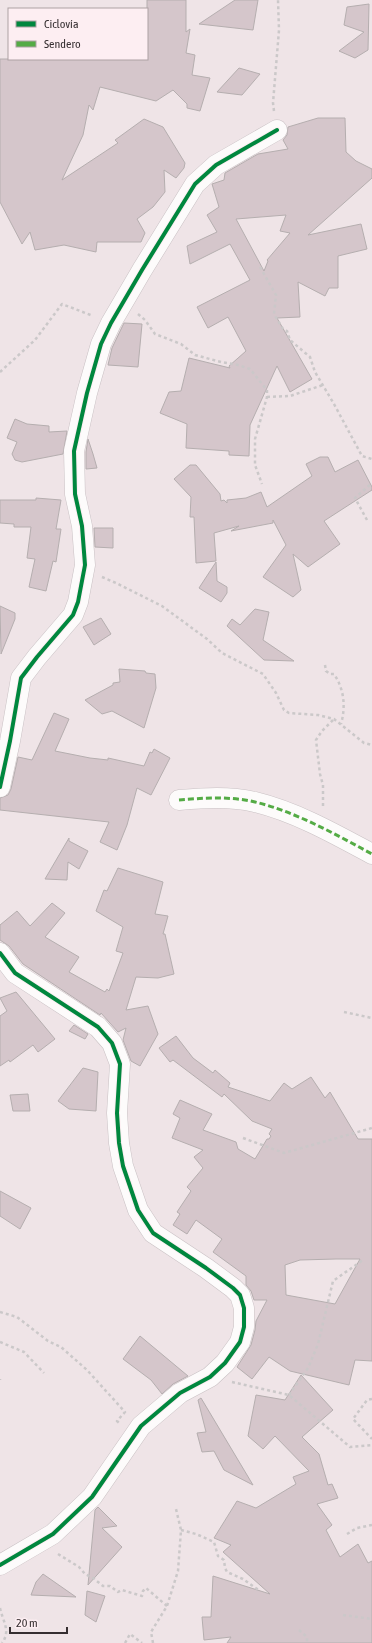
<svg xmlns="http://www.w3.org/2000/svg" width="372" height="1643" viewBox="0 0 372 1643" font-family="'Asap Condensed',sans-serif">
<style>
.building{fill:#d5c6cb;stroke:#b5aeaf;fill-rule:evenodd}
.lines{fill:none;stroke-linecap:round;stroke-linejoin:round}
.street-casing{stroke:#c9c1c4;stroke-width:21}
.path{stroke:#cbc8c9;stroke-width:2.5;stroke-dasharray:3 3;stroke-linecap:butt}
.street{stroke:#fdfbfb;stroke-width:20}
.quiet{stroke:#54ab45;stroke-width:3;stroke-dasharray:6 3;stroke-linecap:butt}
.cycleway-casing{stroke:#fdeef2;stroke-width:6}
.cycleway{stroke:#00873e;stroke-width:4}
</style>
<rect width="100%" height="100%" fill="#efe4e7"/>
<!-- building -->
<path class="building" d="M147,0H186V32L190,29L186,53L195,55L192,75L210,78L200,111L187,108V104L173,90L156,101L100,87L93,110L89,105L83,135L62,180L118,143L115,140L144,119L163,127L185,163L184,168L176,178L164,170L165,192L153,207L137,219L145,233L141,242H97L96,252L64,245L35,250L30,232L22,244L0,202V59H147Z
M235,0H258L253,30L199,24Z
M369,4L368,50L355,58L339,51L364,32L344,25L347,7Z
M239,68L260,74L242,95L217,92Z
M318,118H345L346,152L356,161L372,169V178L308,235L361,224L367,249L338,256V288H329L325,296L298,282L300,317L277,318L312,379L290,392L277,366L250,425L249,456L229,455V451L186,448L187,424L160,413L169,392L181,391L189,358L230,368L229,366L246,351L228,317L208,328L197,307L250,280L230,244L190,264L187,246L217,232L207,215L219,207L212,184L224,180L225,173L258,154L288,149L283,140L287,135L288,127ZM286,215L280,231L290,233L267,260L268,261L264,271L236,219Z
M124,323L142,324L138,367L108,365L112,348Z
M15,419L27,424L49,426V432L67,431L63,454L22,462L15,460L12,454L17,442L7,438Z
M88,439L93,454L97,468L86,469V452Z
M320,457H328L335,472L358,460L372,487V490L324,521L340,544L308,567L293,554L301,590L293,597L263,577L286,545L273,520V523L231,531L239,526L214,533L216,561L196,563L194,517H190L191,497L174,479L190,465H196L220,494L221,501L224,500L227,503V500L246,498L261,492L267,507L312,476L306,464Z
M36,498L61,500L56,529H61L56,562L53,561L46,591L29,587L35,559L27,558L31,527H14V524L0,523V500H36Z
M94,528H113V548L95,547Z
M216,562L217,581L227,587V593L221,602L199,588Z
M0,606L15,613V619L1,654Z
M255,609L269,612L263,640L294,661L264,660L227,626L232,619L240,625Z
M101,618L111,634L94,645L83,627Z
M119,669L145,671L146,673L155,674L156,688L144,728L112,711L102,714L85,700L113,685V683L120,682Z
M54,713L69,719L55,751L90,758L108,760V758L144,766L150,752L152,753L154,749L170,758L151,795L137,788L127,825L117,850L100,842L109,822L0,810V798L8,795L11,789L18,757L32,760Z
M69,838V841L88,851L79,869L68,862L67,880L45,879Z
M118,868L163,882L155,914L168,916L163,934H165L174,974L158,978L136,977L126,1010L148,1006L158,1034L140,1066L131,1061L123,1040L126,1028L118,1032L101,1013L100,1015L23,964L9,946L0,940V925L17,911L30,926L52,903L65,913L45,937L79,957L69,972L105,992L107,989L109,991L123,953L116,951L123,927L96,911L104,890L107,891Z
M16,992L55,1039L38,1052L33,1045L10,1062L9,1060L0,1066V1016L7,1011L0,998Z
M74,1025L88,1034L85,1039L69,1031Z
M176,1036L193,1058L213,1073L215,1070L230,1083L228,1087L270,1101L284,1083L292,1089L311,1077L325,1098L330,1092L358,1139H372V1361L355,1360L349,1385L290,1371L269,1357L252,1379L237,1367L251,1345L255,1330L256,1321L267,1300H254L251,1291L246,1285V1276L213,1252L222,1239L196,1220L187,1234L173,1225L180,1214L177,1212L191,1191L187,1187L203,1168L194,1157L203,1150L172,1138L180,1118L173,1114L180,1100L212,1114L203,1130L236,1142L238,1149L255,1159L267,1139H269L271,1136L269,1134L272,1129L252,1121L224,1094L222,1097L173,1060L170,1062L159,1048ZM336,1259H360L335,1304L286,1295L285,1265L300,1260Z
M83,1068L98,1072L96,1111L69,1109L58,1101Z
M28,1094L30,1111H13L10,1095Z
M0,1191L31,1208L20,1229L0,1216Z
M140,1336L188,1376L173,1384L162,1394L151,1380L123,1359Z
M301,1375L333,1410L302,1437L319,1454L328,1485L332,1484L338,1498L317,1504L332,1525L326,1530L340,1557L358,1544L368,1563L372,1561V1643H227L231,1637L204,1640L202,1617H211L213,1576L270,1594L223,1552L231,1545L214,1538L237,1501L256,1508L296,1484L293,1477L309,1471L275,1436L263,1449L248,1436L256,1395L285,1400Z
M201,1398L253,1485L224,1470L214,1451L202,1452L197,1433L206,1432L198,1400Z
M98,1507L117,1526L102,1528L122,1547L88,1585L95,1510Z
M43,1574L76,1597L31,1595L36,1582Z
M87,1591L105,1596L96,1622L85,1615Z"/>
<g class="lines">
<defs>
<path id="street" d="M0,787L10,741L21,678L37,657L73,615L78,602L85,565L82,526L75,494L74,451L87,393L101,344L111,323L142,270L195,184L216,165L277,130
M179,800C203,798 230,796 255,802C296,812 335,834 372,854
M0,953L15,973L98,1027L112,1043L120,1064L117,1113L119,1143L123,1166L138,1210L153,1233L206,1268L233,1288L240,1295L244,1308V1327L240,1342L225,1363L210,1377L180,1393L141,1426L92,1497L53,1534L0,1565"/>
</defs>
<!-- street casing -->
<use href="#street" class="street-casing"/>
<!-- path -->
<path class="path" d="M274,111L273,103L279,30L278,0
M260,267L276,295L274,314L283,329L287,331L290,340L310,357L315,372L334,404L362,456L372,459
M138,314L145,320L155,334L181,344L195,355L221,362L238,365L250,369L267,390V397L255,439V465L262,484
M0,372L35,340L62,304L93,316
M267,397L290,396L323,385
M367,520L355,498L372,483
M102,577L116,583L162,606L207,639L222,653L263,674L276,693L284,710L289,713L318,715L334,719L364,743L372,745
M325,665L326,671L330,674H334C344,689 346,706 341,724
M323,806V785L320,774L316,740L322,731L334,719
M344,1012L372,1018
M243,1138L284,1153L372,1128
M0,1312L17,1317L48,1341L61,1347L87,1370L125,1412L117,1421L120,1424
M0,1342L24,1352L44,1373
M0,1379V1380
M232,1382L289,1395L350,1447L372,1445
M289,1395L308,1368L318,1344L333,1281L363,1260
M372,1399L367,1400L353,1419L372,1439
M181,1530L196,1534L214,1542L218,1556L224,1560L225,1568L227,1572L243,1579L260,1591
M347,1534L357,1528L372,1525
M58,1554L79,1567L85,1574L93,1578L103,1586H110L118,1592L122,1590L142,1596L143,1591L146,1588L167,1606
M0,1608C3,1622 11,1631 2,1643
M343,1615L372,1619
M299,1630L307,1637V1643
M125,1643L130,1634L142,1643
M153,1643L151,1632L167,1606L178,1571L181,1530L176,1509"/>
<!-- street -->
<use href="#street" class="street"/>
<!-- quiet -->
<path class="quiet" d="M179,800C203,798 230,796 255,802C296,812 335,834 372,854"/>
<defs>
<path id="cycleway" d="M0,787L10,741L21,678L37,657L73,615L78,602L85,565L82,526L75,494L74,451L87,393L101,344L111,323L142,270L195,184L216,165L277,130
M0,953L15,973L98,1027L112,1043L120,1064L117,1113L119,1143L123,1166L138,1210L153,1233L206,1268L233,1288L240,1295L244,1308V1327L240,1342L225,1363L210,1377L180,1393L141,1426L92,1497L53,1534L0,1565"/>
</defs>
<!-- cycleway casing -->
<use href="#cycleway" class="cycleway-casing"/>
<!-- cycleway -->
<use href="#cycleway" class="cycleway"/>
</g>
<!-- legend -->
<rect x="8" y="8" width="140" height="52" fill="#fdeef2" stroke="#ada1a4"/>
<rect x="16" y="21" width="20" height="6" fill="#00873e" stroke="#ada1a4"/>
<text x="44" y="28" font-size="12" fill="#352e30">Ciclovía</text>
<rect x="16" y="41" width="20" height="6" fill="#54ab45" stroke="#ada1a4"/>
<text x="44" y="48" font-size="12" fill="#352e30">Sendero</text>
<!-- scale -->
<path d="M10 1627v6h57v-6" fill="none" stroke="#352e30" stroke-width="2"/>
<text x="16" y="1627" font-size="12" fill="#352e30" stroke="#fdeef2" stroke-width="3" paint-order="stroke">20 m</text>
</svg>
